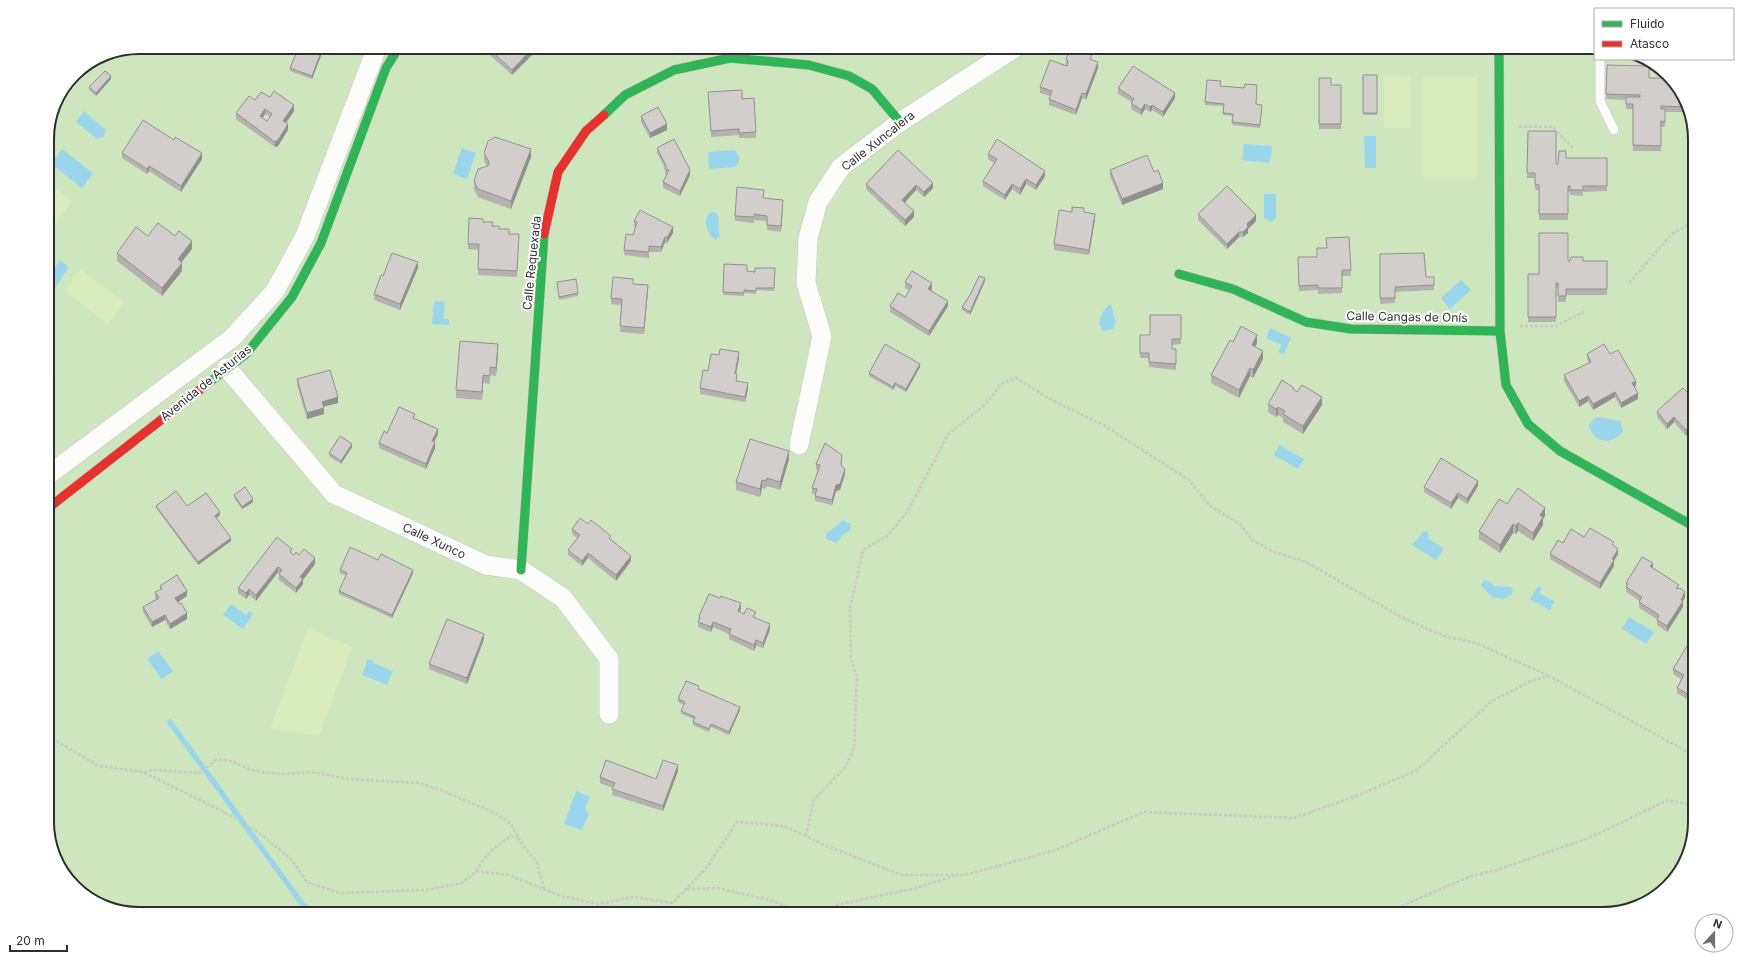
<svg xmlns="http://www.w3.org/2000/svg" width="1742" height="961" viewBox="0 0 1742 961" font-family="Inter,sans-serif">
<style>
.green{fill:#cee6be}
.pitch{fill:#d9eabb}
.water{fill:#99d6ec}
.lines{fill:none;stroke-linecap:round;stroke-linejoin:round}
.stream{stroke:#99d6ec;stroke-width:5.5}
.lane-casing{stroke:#c5c4c5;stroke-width:10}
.street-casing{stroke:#c5c4c5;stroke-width:20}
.fast-casing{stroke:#c5c4c5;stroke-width:10}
.jam-casing{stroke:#c5c4c5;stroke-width:10}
.path{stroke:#c9c9c8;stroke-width:2.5;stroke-dasharray:3 2;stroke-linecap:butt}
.lane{stroke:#fcfcfb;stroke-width:9}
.street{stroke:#fcfcfb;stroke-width:19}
.fast{stroke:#30b455;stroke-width:9}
.jam{stroke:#e5322d;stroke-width:9}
.wall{fill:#b4b1af;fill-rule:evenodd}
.shaded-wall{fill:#92908e}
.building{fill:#d1cecb;stroke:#92908e;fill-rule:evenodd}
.labels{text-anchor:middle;stroke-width:4;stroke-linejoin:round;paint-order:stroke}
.street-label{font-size:12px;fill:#2e2e2e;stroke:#fff}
.rim{fill:none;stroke:#2e2e2e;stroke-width:2}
</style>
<rect width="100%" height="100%" fill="#ece8e4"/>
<!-- green -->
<path class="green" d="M139,47H1595V59H1646L1680,88L1695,134V822L1685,863L1654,899L1603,914H139L98,904L63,873L47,828V133L54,104L74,74L104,54Z"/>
<!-- pitch -->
<path class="pitch" d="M1410,76L1411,128H1384L1383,77Z
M1423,77H1477V177H1423Z
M47,182L72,201L55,223L47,216Z
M81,269L124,303L108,324L64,290Z
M308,628L352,647L319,736L270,729Z"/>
<!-- water -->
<path class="water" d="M84,111L105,129L104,137L97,139L76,122Z
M1364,136H1376V168H1365Z
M1244,144L1272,146L1270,163L1242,160Z
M462,148L476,153L467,179L453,174Z
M62,149L93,173L82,188L51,164Z
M735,150L740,158L736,167L709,169L708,152Z
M1264,194H1276V218L1272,222L1264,218Z
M712,212L717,213C720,218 717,228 720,236L716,240C708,235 704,225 707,216Z
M60,260L69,267L53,291L47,287V278Z
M1461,280L1471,290L1450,309L1441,298Z
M434,301L445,302L443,318L449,320V325L432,324Z
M1108,305H1111L1116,323L1113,329L1104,331C1095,324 1102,312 1108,305Z
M1270,328L1291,338L1284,354L1278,352L1282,345L1266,338Z
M1597,417L1621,421L1623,432C1612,446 1592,443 1589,425L1594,419Z
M1279,445L1304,459L1298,469L1274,455Z
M843,520L851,524L850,530L842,535L837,543L826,539V534Z
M1424,531H1427L1429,535L1427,538L1444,548L1436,560L1412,545Z
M1486,580L1495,586L1510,587L1513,589L1512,594L1503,599L1492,597L1481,586L1483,581Z
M1538,586L1542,588L1539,593L1554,601L1550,610L1530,599Z
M231,604L246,615L249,611L253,614L243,629L223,615Z
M1629,617L1654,632L1646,644L1622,629Z
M158,651L173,671L162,679L147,659Z
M368,659L374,661L373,663L393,671L387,685L362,675Z
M576,791L590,797L585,808L589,814L582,830L564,824Z"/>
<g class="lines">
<!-- stream -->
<path class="stream" d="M170,722L303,905L317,914"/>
<defs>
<path id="lane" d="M1600,59V101L1614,130"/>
<path id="street" d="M227,368L334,494L486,565L521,570L563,598L609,659V714
M799,445L822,336L806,283L808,238L818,202L841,167L900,122L1016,47
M47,476L232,338L275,291L305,236L377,47"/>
<path id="fast" d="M1499,47L1500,331L1506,385L1528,424L1560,451L1695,527
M604,115L625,95L674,70L730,58L809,65L849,76L872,89L900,122
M1179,274L1233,289L1306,322L1351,329L1500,331
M207,384L246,354L292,297L321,243L386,68L399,47
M521,570L544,234"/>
<path id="jam" d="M544,234L558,172L586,131L604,115
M47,509L207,384"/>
</defs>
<!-- lane casing -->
<use href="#lane" class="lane-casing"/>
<!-- street casing -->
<use href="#street" class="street-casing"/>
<!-- fast casing -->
<use href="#fast" class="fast-casing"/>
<!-- jam casing -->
<use href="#jam" class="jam-casing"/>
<!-- path -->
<path class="path" d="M1519,127H1553L1573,148
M1629,283L1672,234L1695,221
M1520,326H1555L1584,312
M47,738L58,742L99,766L143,772L222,811L258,832L291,859L307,882L340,893L426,890L462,883L477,871L509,875L561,896L598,904L634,897L673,903L707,867L737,822L784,826L827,846L901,875H965L1053,851L1144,812L1294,818L1359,795L1417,770L1492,701L1531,681L1549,676L1695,756
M144,772L151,770L200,773L216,760H228L252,770L261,772L284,774L312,772L348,779L419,783L441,790L497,814L511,824L522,844L537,863L544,889
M806,836L814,799L844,769L854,749L857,678L851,658L850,609L863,550L887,536L908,511L948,434L985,405L1001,384L1016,378L1048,398L1105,426L1189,480L1210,506L1240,524L1252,540L1274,552L1306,562L1401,617L1444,636L1476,643L1549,676
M476,871C485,855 496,846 511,836L519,838
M687,889L717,888L769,900L809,914
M818,914L836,905L916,888L954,876
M1383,914L1469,877L1499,869L1589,838L1668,800L1695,806"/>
<!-- lane -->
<use href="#lane" class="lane"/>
<!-- street -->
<use href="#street" class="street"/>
<!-- fast -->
<use href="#fast" class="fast"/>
<!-- jam -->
<use href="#jam" class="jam"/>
</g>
<!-- wall -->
<path class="wall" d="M299,47H335L333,51L324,48L312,79L290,71V68Z
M482,47H532L533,54L512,75L482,48Z
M1066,60H1092L1098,68L1086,100L1082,98L1076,115L1049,105V99L1050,96L1040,93V87L1066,65Z
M1607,65L1649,78L1680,88L1688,112H1665V127H1661V151H1633V109H1626V100L1606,99Z
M1363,75H1377V115H1363Z
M1319,78L1331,85H1341V129H1319Z
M111,79L96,96L89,90V87Z
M1220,86L1256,104L1262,105L1260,128L1232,125L1233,116L1223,115L1224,106L1205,105V102Z
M1118,88L1175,98L1163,117L1152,110L1150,112L1145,109L1141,115L1131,109V103L1132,102L1118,94Z
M708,92L742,99L756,132V138H739V135L711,137Z
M270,97L294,111L286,123L288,130L278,146L275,147L236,119V113L255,100ZM265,114L270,117L267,121L263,118Z
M641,116L667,130L650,138L641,122Z
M1528,131L1556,164H1558L1566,158H1607V191L1583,192V196L1570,195V192H1568V220H1539V190H1535V178H1527Z
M657,148L690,175L680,196L663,188V182L666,175L665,174V168L657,153Z
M898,150L933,188L924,197L916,190L905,203L914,217L905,226L866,189V184Z
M122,153L202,159L181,192L149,171L147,174L122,158Z
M484,153L531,157L511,209L478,197L474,189V181L487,166L484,161Z
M988,154L1045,176L1036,190L1026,184L1020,195L1012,189L1005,200L983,186V181L994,163L988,159Z
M1110,170L1154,172L1163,189L1122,205L1110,176Z
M764,198L783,205L781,232L767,230V221L754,220V223L735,221V216Z
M1072,212H1084L1095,219L1089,255L1054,250V244Z
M1198,214L1256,221L1248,229V233L1243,237H1239L1227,249L1198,220Z
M469,218L483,222L499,229L519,240L517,277L478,275L479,250L468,249Z
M634,221L673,233L667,243L665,242L661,252H649V258L624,255V250L633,235L635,227H634Z
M148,236L192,249L181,262L182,271L162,296L117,261V253Z
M1349,237L1351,276H1342V293L1318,294V290L1299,291L1298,257H1317L1327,248Z
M1380,254L1426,277H1434V290L1395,292V303L1380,304Z
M1568,261H1607V295H1566V302H1558V288H1556V322H1528V274H1539Z
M724,264L747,271L755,272L775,268L774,291L756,290V294L744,293V296L723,295Z
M418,268L400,310L374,300V294Z
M985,281L970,315L962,310V307Z
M557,282L578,293V296L559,300Z
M905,282L932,289L931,290L948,306L929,336L890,312V306L905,297L909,290L905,288Z
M633,284L648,290L644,334L620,332L622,305L611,304V298Z
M1181,315V344L1172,345V349H1176V370L1149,367V358H1140V335H1150Z
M1233,342L1257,343L1255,347L1263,359L1253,378L1250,376L1239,398L1211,383V375Z
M498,352L496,376L490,375V384L483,383L482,400L456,398V390Z
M1587,354H1610L1636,386L1635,387L1638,399L1621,408L1615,397L1593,410L1588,401L1579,407L1564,381V375L1589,363L1587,359Z
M719,355L739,358L736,374L737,381L748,389L745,402L700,394V388L708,371Z
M920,367L906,392L895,386L893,390L869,376V373Z
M297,379L338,403L323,407L324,414L307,419L297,385Z
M1294,390L1322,405L1303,434L1283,422V418L1278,415L1276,417L1268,412V404Z
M1693,404L1691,405L1686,436L1674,422L1667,429L1657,417V411Z
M415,419L438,434L434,442L435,448L426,469L379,448V443L387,433Z
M352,447L341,464L329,456V453Z
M789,459L780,490L767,486L766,489L762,488L760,497L736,490V482Z
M842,461L841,466L845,474L840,490L836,491L832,505L815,501V494H812V488L818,470L816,469V464Z
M1478,486L1467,504L1458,498L1451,509L1424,492V487Z
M234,495L253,502L242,509L234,498Z
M1507,504L1545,516L1543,519V525L1533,541L1518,531L1516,534L1513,533L1500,553L1479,539V531Z
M156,506H187L220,515L216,518L231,541L198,565L156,508Z
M588,524L611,539L631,561L616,581L588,558L582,566L568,555V550L577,538L572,534V529Z
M1584,537L1614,546L1618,554L1614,561V566L1600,589L1550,559V554L1563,543Z
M292,553L294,555H299L315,564L303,580V584L296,593L279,580V574L280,573L278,572L256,601L249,595L246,599L238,593V588Z
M378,560L413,573L392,618L339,594V591L346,576L340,573V570Z
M1653,568L1679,588L1685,597L1683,601V607L1667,632L1657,625V619L1639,608V602L1640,601L1626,592V583Z
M160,586L187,596L178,602L187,619L170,629L165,620L152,627L143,612V607L156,599L155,598V592L160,590Z
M741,609L739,612L756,617L755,618L770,629L763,648L756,646L754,651L729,639V634L713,627L711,632L698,627L699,616Z
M484,639L467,684L429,669V664Z
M1695,643V704L1677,693V688L1681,679L1673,674V669Z
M699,689L740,710L729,735L711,727L709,732L693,725V722L694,719L681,714V711L684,705L678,702V699Z
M678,771L663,811L612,795L613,788L600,783V777L656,779Z"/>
<!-- shaded-wall -->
<path class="shaded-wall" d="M323,47H324V48L312,79V76Z
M533,48V54L512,75V70Z
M1098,62V68L1086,100V94Z
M111,76V79L96,96V93Z
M1082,93V98L1076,115V110Z
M1175,93V98L1163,117V112Z
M1145,104V109L1141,115V110Z
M294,105V111L283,127V121Z
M1152,105V110L1150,112V107Z
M265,109V114L260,121V116Z
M288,124V130L278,146L275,147V142Z
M667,124V130L650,138V133Z
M531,149V157L511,209V201Z
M202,153V159L181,192V186Z
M149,166V171L147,174V169Z
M690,170V175L680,196V191Z
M1045,171V176L1036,190V185Z
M1026,179V184L1020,195V189Z
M933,183V188L924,197V192Z
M1163,183V189L1122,205V199Z
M1012,184V189L1005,200V195Z
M916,185V190L902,205V200Z
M783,200V205L781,232V226Z
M914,211V217L905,226V220Z
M1095,214V219L1089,255V250Z
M1256,215V221L1248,229V233L1243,237V232L1247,224Z
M673,227V233L667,243V238Z
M1239,232V237L1227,249V244Z
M665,237V242L661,252V247Z
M192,241V249L178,267V259Z
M418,262V268L400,310V304Z
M182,263V271L162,296V288Z
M985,278V281L970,315V312Z
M932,283V289L928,294V289Z
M648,285V290L644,334V328Z
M948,301V306L929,336V331Z
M1257,335V343L1252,353V345Z
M498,344V352L496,376V368Z
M1263,351V359L1253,378V370Z
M739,352V358L735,379V374Z
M920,364V367L906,392V389Z
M1250,368V376L1239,398V390Z
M483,375V383L482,400V392Z
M1636,381V386L1632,388V383Z
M748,383V389L745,402V397Z
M895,383V386L893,390V387Z
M1615,392V397L1593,410V404Z
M1638,393V399L1621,408V403Z
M1588,396V401L1579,407V401Z
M338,397V403L322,407V402Z
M1322,397V405L1303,434V426Z
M1693,398V404L1689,407V402Z
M1278,407V415L1276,417V409Z
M324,408V414L307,419V413Z
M1674,417V422L1667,429V424Z
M1695,423V428L1686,436V430Z
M438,429V434L432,446V441Z
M435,442V448L426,469V464Z
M352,444V447L341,464V461Z
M789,451V459L780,490V482Z
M845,469V474L840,490L836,491L832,505V500L836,485Z
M762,480V488L760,497V489Z
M1478,481V486L1467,504V499Z
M1458,493V498L1451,509V503Z
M253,499V502L242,509V507Z
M1545,508V516L1543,519V525L1533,541V533L1540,515Z
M220,512V515L215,519V516Z
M1518,523V531L1516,534V526Z
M1513,524V533L1500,553V545Z
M231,538V541L198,565V562Z
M1618,549V554L1614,561V566L1600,589V583Z
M588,553V558L582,566V561Z
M631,556V561L616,581V575Z
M315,558V564L303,580V584L296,593V588L300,577Z
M1653,563V569L1650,566Z
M278,567V572L256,601V595Z
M413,570V573L392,618V615Z
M249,589V595L246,599V593Z
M187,591V596L175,604V598Z
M1685,592V597L1681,605V600Z
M1683,601V607L1667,632V626Z
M741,603V609L738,617V611Z
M187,613V619L170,629V624Z
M165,615V620L152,627V622Z
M713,622V627L711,632V627Z
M770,624V629L763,648V643Z
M484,634V639L467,684V678Z
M756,640V646L754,651V645Z
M740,707V710L729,735V732Z
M678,765V771L663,811V806Z"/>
<!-- building -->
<path class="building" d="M299,47H323L312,76L290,68Z
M487,47H532L533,48L512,70Z
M1070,47L1092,54L1090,59L1098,62L1086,94L1082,93L1076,110L1049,99L1052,91L1040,87L1050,60L1067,66L1068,61L1066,60Z
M1607,65L1649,66V78H1668L1680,88L1686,107L1661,106V109H1665V122L1661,121V146L1633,145V104H1626V97H1640V95L1606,94Z
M1133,66L1175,93L1163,112L1152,105L1150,107L1145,104L1141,110L1131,103L1134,99L1118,88Z
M105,71L111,76L96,93L89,87Z
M1363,75H1377V113H1363Z
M1319,78H1331V85H1341V124H1319Z
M1207,80L1221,81L1220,86L1244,88L1245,84L1257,85L1256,104L1262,105L1260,125L1232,122L1233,114L1223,113L1224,104L1205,102Z
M742,90V99L754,98L756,132L739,133V129L711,131L708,92Z
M274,91L294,105L283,121L288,124L278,140L275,142L236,113L249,96L255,100L261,92L270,97ZM265,109L272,114L267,121L260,116Z
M658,107L667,124L650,133L641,116Z
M143,120L174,140L175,137L202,153L181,186L149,166L147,169L122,153Z
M1528,131H1556V164H1558L1559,151H1566V158H1607V186H1583V190H1570V186H1568V214H1539V185L1535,184V173H1527Z
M495,137L531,149L511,201L478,189L474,181L478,169L488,166L489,162L484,153L488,141Z
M674,139L690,170L680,191L663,182L669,170L665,169L666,166L657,148Z
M997,139L1045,171L1036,185L1026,179L1020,189L1012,184L1005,195L983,181L997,159L988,154Z
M898,150L933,183L924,192L916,185L902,200L914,211L905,220L866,184Z
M1147,155L1154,172L1158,170L1163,183L1122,199L1110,170Z
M1227,186L1256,215L1247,224L1248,227L1243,232H1239L1227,244L1198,214Z
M737,187L764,190L763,198L783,200L781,226L767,225V216L754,214V217L735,216Z
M1072,207L1084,208V212L1095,214L1089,250L1054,244L1059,210L1072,212Z
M640,210L673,227L667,238L665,237L661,247L649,246V252L624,250L626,234L633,235L637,222L634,221Z
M469,218L483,219V222H493L492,226H499V229H509V234H519L517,271L478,269L479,244H468Z
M158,223L175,236L179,231L192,241L178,259L182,263L162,288L117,253L136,227L148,236Z
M1539,233H1568V261H1570L1571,257H1583V261H1607V289H1566V296H1558V283H1556V317H1528V274H1539Z
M1349,237L1351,270H1342V288H1318V285L1299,286L1298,257H1317V248H1327L1326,238Z
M392,253L418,262L400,304L374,294L381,275L383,276Z
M1424,253L1426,277H1434V285L1395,287V298H1380V254Z
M724,264L747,265V271L755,272V268H775L774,288H756V291L744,290V293L723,292Z
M912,271L932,283L928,289L948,301L929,331L890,306L898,293L905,297L912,286L905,282Z
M979,276L985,278L970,312L962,307L970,295Z
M613,277L633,279V284L648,285L644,328L620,326L622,299L611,298Z
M576,279L578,293L559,297L557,282Z
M1150,315H1181V339H1172V349H1176V364L1149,362V353H1140V335H1150Z
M1241,326L1257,335L1252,345L1263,351L1253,370L1250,368L1239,390L1211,375L1230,340L1233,342Z
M460,341L498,344L496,368L490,367V376L483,375L482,392L456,390Z
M885,344L920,364L906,389L895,383L893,387L869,373Z
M1604,344L1610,354L1618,350L1636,381L1632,383L1638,393L1621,403L1615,392L1593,404L1588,396L1579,401L1564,375L1591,362L1587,354Z
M720,349L739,352L735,374H737L736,381L748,383L745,397L700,388L703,370L708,371L711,354L719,355Z
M330,370L338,397L322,402L324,408L307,413L297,379Z
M1282,380L1294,388L1293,389L1297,392L1302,385L1322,397L1303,426L1283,414L1285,411L1278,407L1276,409L1268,404Z
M1683,388L1693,398L1689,402L1695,409V423L1686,430L1674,417L1667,424L1657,411Z
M399,407L415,414L413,418L438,429L432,441L435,442L426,464L379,443L384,431L387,433Z
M340,436L352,444L341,461L329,453Z
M750,439L789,451L780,482L767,478L766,481L762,480L760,489L736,482Z
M825,443L842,455L841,465L845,469L840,484L836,485L832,500L815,496L817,489L812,488L820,465L816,464Z
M1441,458L1478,481L1467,499L1458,493L1451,503L1424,487Z
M245,487L253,499L242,507L234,495Z
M1518,488L1545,508L1540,515L1543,517L1533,533L1518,523L1516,526L1513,524L1500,545L1479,531L1499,499L1507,504Z
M176,491L187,506L206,493L220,512L215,516L231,538L198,562L156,506Z
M580,518L588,524L591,520L611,536L609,538L631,556L616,575L588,553L582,561L568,550L580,535L572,529Z
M1590,528L1614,542L1612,544L1618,549L1612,559L1614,560L1600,583L1550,554L1558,540L1563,543L1571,529L1584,537Z
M277,537L292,549L290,552L294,555L296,552L299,555L304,549L315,558L300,577L303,579L296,588L279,574L282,570L278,567L256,595L249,589L246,593L238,588Z
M350,547L378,560L381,554L413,570L392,615L339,591L347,573L340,570Z
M1642,557L1653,563L1650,566L1679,585L1676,588L1682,589L1685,592L1681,600L1683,601L1667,626L1657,620L1659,615L1639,602L1642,597L1626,587L1628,584L1626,583Z
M177,575L187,591L175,598L179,604L181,603L187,613L170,624L165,615L152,622L143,607L159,598L155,592L162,589L160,586Z
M709,594L720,598L721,596L741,603L738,611L744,614L747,608L756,612L753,617L770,624L763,643L756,640L754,645L729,634L731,629L713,622L711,627L698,622L700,617L699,616Z
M447,619L484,634L467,678L429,664Z
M1690,641L1695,643V698L1677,688L1684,675L1673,669Z
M686,681L699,686L698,689L740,707L729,732L711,724L709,729L693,722L695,717L681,711L685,702L678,699Z
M606,760L656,779L663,760L678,765L663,806L612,789L615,783L600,777Z"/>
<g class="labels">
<!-- street labels -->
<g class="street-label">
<text transform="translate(878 141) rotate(-38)" y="4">Calle Xuncalera</text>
<text transform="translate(532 263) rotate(-84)" y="4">Calle Requexada</text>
<text transform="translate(1407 317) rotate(1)" y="4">Calle Cangas de Onís</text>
<text transform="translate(206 383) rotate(-39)" y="4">Avenida de Asturias</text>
<text transform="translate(434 541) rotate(25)" y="4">Calle Xunco</text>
</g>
</g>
<!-- crop -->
<path d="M0 0H1742V961H0ZM139 54H1603A85 85 0 0 1 1688 139V822A85 85 0 0 1 1603 907H139A85 85 0 0 1 54 822V139A85 85 0 0 1 139 54Z" fill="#fff" fill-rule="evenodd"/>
<path class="rim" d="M139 54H1603A85 85 0 0 1 1688 139V822A85 85 0 0 1 1603 907H139A85 85 0 0 1 54 822V139A85 85 0 0 1 139 54Z"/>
<!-- legend -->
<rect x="1594" y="8" width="140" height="52" fill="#ffffff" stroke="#ababab"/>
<rect x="1602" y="21" width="20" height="6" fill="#30b455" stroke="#ababab"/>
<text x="1630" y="28" font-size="12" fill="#2e2e2e">Fluido</text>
<rect x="1602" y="41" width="20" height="6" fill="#e5322d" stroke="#ababab"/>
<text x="1630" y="48" font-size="12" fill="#2e2e2e">Atasco</text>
<!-- north arrow -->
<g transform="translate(1714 933) rotate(21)"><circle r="19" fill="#ffffff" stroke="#ababab"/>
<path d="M0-3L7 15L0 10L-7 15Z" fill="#706f6e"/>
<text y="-6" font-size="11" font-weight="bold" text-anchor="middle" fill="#2e2e2e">N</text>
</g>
<!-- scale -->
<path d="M10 945v6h57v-6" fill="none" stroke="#2e2e2e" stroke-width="2"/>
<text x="16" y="945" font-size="12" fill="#2e2e2e" stroke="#ffffff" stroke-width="3" paint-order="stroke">20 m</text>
</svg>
